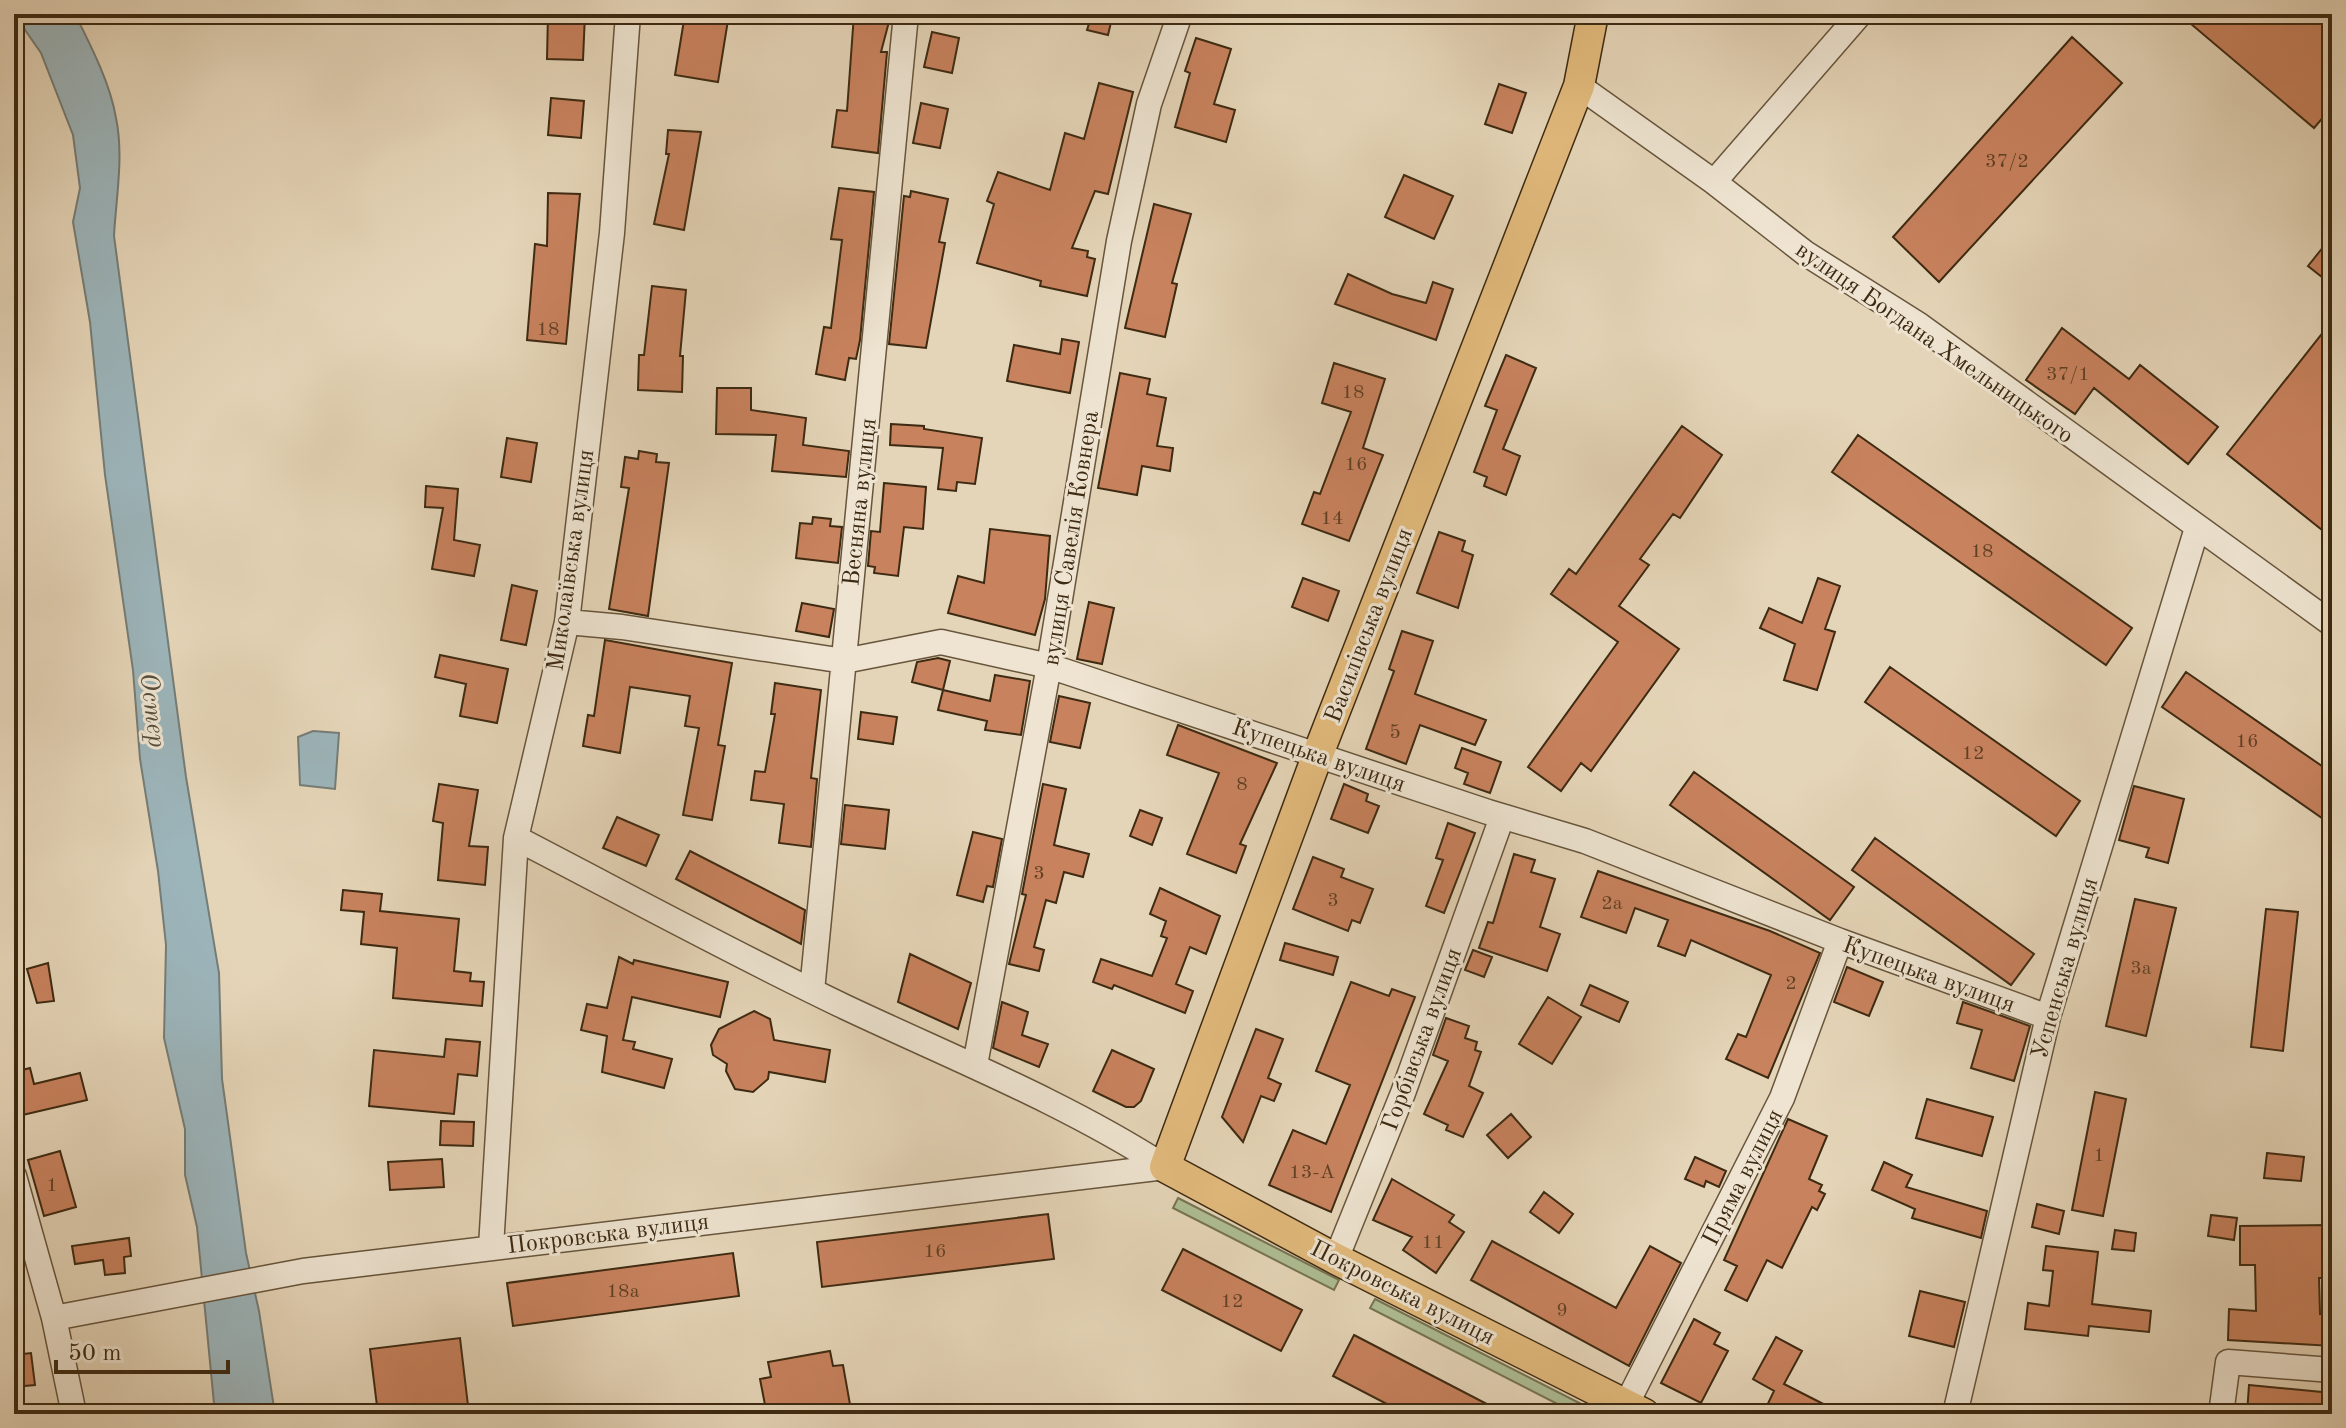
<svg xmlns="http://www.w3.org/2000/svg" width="2346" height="1428" viewBox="0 0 2346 1428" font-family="'Old Standard TT',serif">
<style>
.green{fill:#aebe94;stroke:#767453;stroke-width:2}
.water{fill:#9cb5bb;stroke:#767d77;stroke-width:2}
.building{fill:#c8825e;stroke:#3d2a12;stroke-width:2}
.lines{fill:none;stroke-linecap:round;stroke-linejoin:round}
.minor-casing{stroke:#67553c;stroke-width:27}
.major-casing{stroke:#3d2a12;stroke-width:33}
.minor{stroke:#eee4d1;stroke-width:24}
.major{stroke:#e2ba7c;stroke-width:30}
.labels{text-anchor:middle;stroke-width:6;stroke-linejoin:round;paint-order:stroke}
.number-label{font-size:20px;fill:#604025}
.street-label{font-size:24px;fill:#3d2a12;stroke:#eee4d1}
.water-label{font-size:26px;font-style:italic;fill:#554d3c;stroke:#eee4d1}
</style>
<rect width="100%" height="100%" fill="#e5d5b8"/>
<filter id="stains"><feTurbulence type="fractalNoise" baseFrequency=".0025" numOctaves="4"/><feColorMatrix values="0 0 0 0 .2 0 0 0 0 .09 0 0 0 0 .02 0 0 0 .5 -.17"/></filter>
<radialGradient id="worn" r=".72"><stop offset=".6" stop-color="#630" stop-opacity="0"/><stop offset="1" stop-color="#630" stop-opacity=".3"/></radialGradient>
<!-- green -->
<path class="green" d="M1178,1198L1339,1280L1334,1290L1173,1208Z
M1375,1299L1597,1412L1596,1414H1577L1370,1308Z"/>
<!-- water -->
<path class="water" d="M14,14H75C91,46 110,83 116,118C124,156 116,198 114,236L186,777L219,973L222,1079L246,1253L259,1311L275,1414H215L197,1227L185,1175V1129L164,1038L166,945L158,871L140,759L133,670L105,475L90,322L73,222L80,188L73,135L41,53Z
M313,731L339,733L335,789L300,785L298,737Z"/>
<!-- building -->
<path class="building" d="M548,14H585L583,60L547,59Z
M685,14H729L718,82L675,75Z
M854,14H891L881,52H887L878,153L832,147L837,110L847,111Z
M1092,14H1113L1108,35L1087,30Z
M2200,14H2332V107L2314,128L2191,24Z
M932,32L959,38L952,73L924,67Z
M2072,37L2122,83L1939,282L1893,237Z
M1196,38L1231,49L1214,104L1235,110L1226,142L1175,127L1190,73L1185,71Z
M1099,83L1133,92L1108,194L1095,191L1072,248L1088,251L1087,257L1095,259L1087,296L1040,286L1041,281L977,263L994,204L987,201L998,172L1050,190L1065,133L1084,139Z
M1499,84L1526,93L1512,133L1485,124Z
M551,98L584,101L581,138L548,135Z
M921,103L948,109L940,148L913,143Z
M668,130L701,132L684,230L654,224L669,154H666Z
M1404,175L1453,196L1434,239L1385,217Z
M839,188L874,192L860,340L856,359L849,358L845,380L816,374L824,327L831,328L842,240L831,239Z
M911,191L948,199L939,242L945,243L926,348L889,344L904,196L910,197Z
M548,193L580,194L566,344L527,340L535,244L547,246Z
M1154,204L1191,214L1172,283L1177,284L1165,337L1125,328Z
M2332,236V285L2308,266Z
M1348,274L1392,294L1426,303L1433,282L1453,289L1436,340L1335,304Z
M652,286L686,290L680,356H683L682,392L638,390L639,355H644Z
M2332,321V538L2227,454Z
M2062,328L2129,379L2140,365L2218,427L2188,464L2094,388L2075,414L2026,380Z
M1062,339L1079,342L1070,393L1007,381L1014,345L1060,354Z
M1506,355L1536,368L1503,449L1520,456L1506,495L1484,486L1487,477L1474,472L1497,410L1485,406Z
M1334,363L1385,379L1363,448L1383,455L1349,541L1302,524L1314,492L1320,494L1351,412L1322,403Z
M1120,373L1150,379L1147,394L1166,398L1157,446L1173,448L1170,471L1142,466L1137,495L1098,488Z
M717,388H751V410L806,418L803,445L849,451L846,477L772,471L776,435L716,434Z
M891,424L924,426V429L982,438L975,484L957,482L956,491L938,489L943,448L890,445Z
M1682,426L1722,455L1680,518L1673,514L1640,559L1649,565L1619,606L1679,649L1591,771L1581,763L1561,791L1528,767L1618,642L1551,594L1569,569L1576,574Z
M1858,435L2132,628L2106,665L1832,472Z
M507,438L537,443L531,482L501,477Z
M639,451L657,454L656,462L669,463L648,616L609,609L629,488L621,487L625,457L638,459Z
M884,483L926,487L923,529L904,527L898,576L874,573L875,567L868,566L871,531L880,532Z
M426,486L458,489L454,540L480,545L474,576L432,569L443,508L425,507Z
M813,517L831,519L830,526L842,527L838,563L796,558L800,523L812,524Z
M990,529L1050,536L1045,599L1035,635L948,613L958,576L984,583Z
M1439,532L1465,541L1462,551L1473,555L1458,608L1417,593Z
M1303,578L1339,591L1328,621L1292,607Z
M1818,578L1840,586L1825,629L1835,632L1817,690L1784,680L1795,644L1760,628L1769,608L1802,623Z
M512,585L537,591L526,645L501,640Z
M1089,602L1114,608L1102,664L1077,659Z
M802,603L834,609L829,637L796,631Z
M1402,631L1433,641L1415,694L1486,720L1475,745L1420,725L1406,764L1366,749L1394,671L1389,669Z
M605,640L732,663L718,745L725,746L712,820L683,815L699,728L685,726L690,696L630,687L620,753L583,746L588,715L594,716Z
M440,655L508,669L497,723L460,716L466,684L435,677Z
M938,658L950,661L943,690L912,682L917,662Z
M1890,667L2080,801L2056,836L1865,702Z
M2186,672L2332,773V825L2162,707Z
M995,675L1030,681L1021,735L985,730L987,721L938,710L943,690L990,701Z
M775,683L821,690L811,778L817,779L811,847L779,843L784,804L751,800L755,771L765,772L775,714H771Z
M1059,696L1090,703L1080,748L1050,742Z
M861,712L897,717L893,744L858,739Z
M1178,725L1277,763L1240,844L1246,846L1236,873L1187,854L1219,773L1167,755Z
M1462,748L1501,762L1490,793L1464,784L1468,773L1455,768Z
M1694,772L1854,887L1830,920L1670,805Z
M439,784L478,790L469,846L488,847L485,885L438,880L443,823L433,821Z
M1043,784L1066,789L1054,845L1089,854L1083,877L1064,872L1056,903L1046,900L1034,947L1044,950L1039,971L1009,964L1026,895L1022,894Z
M1344,784L1368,794L1366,801L1379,806L1368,833L1331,819Z
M2134,786L2184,799L2168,863L2146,857L2149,848L2119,840Z
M845,805L889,810L885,849L841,844Z
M1140,810L1162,818L1152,845L1130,836Z
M617,817L659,835L646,866L603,848Z
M1448,823L1475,833L1444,913L1426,906L1443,860L1436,858Z
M973,832L1002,839L993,887L987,886L983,902L957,895Z
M1875,838L2034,954L2011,985L1852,870Z
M690,851L805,910L801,944L676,879Z
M1514,854L1535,860L1531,872L1555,879L1540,927L1560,934L1547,971L1479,948L1488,922L1493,923Z
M1313,857L1344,869L1341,877L1373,889L1360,923L1352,920L1348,931L1293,909Z
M1598,871L1770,931L1820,953L1768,1078L1726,1059L1738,1034L1746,1037L1771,975L1691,940L1685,956L1658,946L1668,920L1635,908L1626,933L1581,917Z
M1160,888L1220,916L1206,954L1190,947L1176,984L1193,991L1185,1013L1114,985L1112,989L1093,982L1101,959L1152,976L1167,938L1161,936L1166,921L1150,914Z
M343,890L382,894L380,911L459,919L454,971L471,973L470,981L484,982L482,1006L393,998L397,948L361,944L364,912L341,910Z
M2135,899L2176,908L2146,1036L2106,1026Z
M2266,909L2298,912L2283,1051L2251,1047Z
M1285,943L1338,957L1333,975L1280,960Z
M1473,950L1492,957L1484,977L1465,970Z
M910,954L971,983L958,1029L898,1002Z
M619,957L633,964L634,960L728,982L720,1017L632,997L623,1040L635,1042L633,1049L672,1059L664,1088L602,1072L607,1036L581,1030L587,1004L607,1008Z
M48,963L54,1001L37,1003L27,969Z
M1847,967L1883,982L1869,1016L1834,1002Z
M1351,982L1389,996L1392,989L1415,997L1331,1212L1269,1185L1293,1130L1326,1144L1350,1085L1316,1071Z
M1590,985L1628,1002L1619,1022L1581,1005Z
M1548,997L1581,1017L1552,1064L1519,1044Z
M1002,1002L1028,1012L1022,1035L1048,1044L1039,1067L993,1048Z
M1963,1002L2030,1026L2014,1081L1971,1068L1982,1030L1957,1023Z
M754,1011L770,1019L774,1040L830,1050L825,1082L769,1072L768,1079L753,1092L735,1089L726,1071L727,1064L713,1055L711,1045L719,1029Z
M1446,1018L1469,1026L1465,1038L1477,1042L1475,1050L1481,1052L1469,1086L1483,1093L1463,1137L1446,1130L1448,1125L1424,1114L1448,1061L1433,1055Z
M1256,1029L1283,1039L1268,1078L1281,1084L1274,1101L1261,1096L1243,1142L1222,1117Z
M446,1039L480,1042L477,1076L458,1074L454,1114L369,1106L374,1050L444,1057Z
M1112,1050L1154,1069L1141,1101L1134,1107H1126L1093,1091Z
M30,1068L34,1084L80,1073L87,1100L14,1117V1072Z
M2095,1092L2126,1099L2103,1216L2072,1210Z
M1927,1099L1993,1117L1982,1156L1916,1138Z
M1511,1114L1531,1137L1508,1158L1487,1135Z
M1788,1119L1827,1136L1809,1179L1822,1185L1819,1191L1825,1194L1817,1210L1812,1207L1782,1268L1767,1260L1747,1301L1725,1290L1737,1266L1724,1260Z
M441,1121L474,1122L473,1146L440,1145Z
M60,1151L76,1207L44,1216L28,1160Z
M2267,1153L2304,1157L2301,1181L2264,1178Z
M1695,1157L1726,1171L1719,1187L1706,1181L1704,1187L1685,1179Z
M442,1159L444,1187L390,1190L388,1162Z
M1884,1162L1912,1175L1906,1187L1987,1211L1981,1238L1912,1218L1915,1209L1872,1190Z
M1392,1179L1454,1215L1449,1222L1464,1232L1436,1273L1403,1250L1412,1237L1373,1220Z
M1544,1192L1573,1214L1559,1233L1530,1212Z
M2037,1204L2064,1211L2059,1234L2032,1227Z
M1048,1214L1054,1259L822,1287L817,1242Z
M2211,1215L2237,1218L2234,1240L2208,1236Z
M2332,1225V1278H2319L2320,1314H2332V1346L2228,1340L2229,1309L2256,1311L2255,1265H2240V1226Z
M2115,1230L2136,1233L2134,1251L2112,1249Z
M129,1238L131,1256L124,1257L125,1273L105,1275L103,1260L75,1264L72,1246Z
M1492,1241L1616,1308L1650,1246L1681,1263L1629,1366L1471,1280Z
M2046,1246L2098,1252L2092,1304L2151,1311L2149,1332L2089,1326L2088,1336L2025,1329L2028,1303L2049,1306L2053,1271L2043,1270Z
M1183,1249L1302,1310L1281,1351L1162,1290Z
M733,1253L739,1296L513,1326L507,1283Z
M1920,1291L1965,1302L1954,1347L1909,1336Z
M1694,1319L1720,1333L1714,1344L1728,1351L1701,1403L1661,1383Z
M1354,1335L1506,1414H1406L1333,1376Z
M1776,1337L1802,1351L1784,1384L1843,1414H1763L1774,1391L1753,1379Z
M460,1338L469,1414H378L370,1349Z
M830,1351L833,1366L843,1365L851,1410L777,1414L776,1408L766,1410L760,1379L771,1377L768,1362Z
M31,1353L35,1385L14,1387V1355Z
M2249,1385L2332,1393V1414H2247Z"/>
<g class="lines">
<defs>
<path id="minor" d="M1579,86L1714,182L1805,253L1919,325L2332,624
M1714,182L1860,14
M567,622L622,627L844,661L941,642L1049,666L1488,812L1585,841L1840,941L2048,1017
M516,838C626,895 734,954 845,1007C953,1058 1064,1102 1165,1167
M812,991L906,14
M975,1065L1049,666L1119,241L1149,104L1180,14
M14,1176L54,1318L74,1414
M491,1247L516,838L567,622L612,233L628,14
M1336,1259L1403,1093L1502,817
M54,1318L303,1271L1165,1167
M1626,1405L1782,1098L1840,941
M1955,1414L2048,1017L2197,528
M2221,1414L2228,1362L2332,1370"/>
<path id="major" d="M1593,14L1579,86L1318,754L1165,1167L1336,1259L1644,1414"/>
</defs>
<!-- minor casing -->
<use href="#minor" class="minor-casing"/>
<!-- major casing -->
<use href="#major" class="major-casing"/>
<!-- minor -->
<use href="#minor" class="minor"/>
<!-- major -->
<use href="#major" class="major"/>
</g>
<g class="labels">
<!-- number labels -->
<g class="number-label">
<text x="2007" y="167">37/2</text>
<text x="548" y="335">18</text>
<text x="2068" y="380">37/1</text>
<text x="1353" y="398">18</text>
<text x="1356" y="470">16</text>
<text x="1332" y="524">14</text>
<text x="1982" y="557">18</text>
<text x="1395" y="738">5</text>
<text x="2247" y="747">16</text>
<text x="1973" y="759">12</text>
<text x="1242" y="790">8</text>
<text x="1039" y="879">3</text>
<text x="1333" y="906">3</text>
<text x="1612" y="909">2а</text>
<text x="2141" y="974">3а</text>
<text x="1791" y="989">2</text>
<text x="2099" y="1161">1</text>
<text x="1312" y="1178">13-А</text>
<text x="52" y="1191">1</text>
<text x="1433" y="1248">11</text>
<text x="935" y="1257">16</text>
<text x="623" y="1297">18а</text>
<text x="1232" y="1307">12</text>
<text x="1562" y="1316">9</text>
</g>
<!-- street labels -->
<g class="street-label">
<text transform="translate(1935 342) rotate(35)" y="8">вулиця Богдана Хмельницького</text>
<text transform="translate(859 502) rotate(-84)" y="8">Весняна вулиця</text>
<text transform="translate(1070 538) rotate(-81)" y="8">вулиця Савелія Ковнера</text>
<text transform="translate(570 560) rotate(-82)" y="8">Миколаївська вулиця</text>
<text transform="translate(1368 625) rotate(-69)" y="8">Василівська вулиця</text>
<text transform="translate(1319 755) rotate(19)" y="8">Купецька вулиця</text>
<text transform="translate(2064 968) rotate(-74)" y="8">Успенська вулиця</text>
<text transform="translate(1929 974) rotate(20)" y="8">Купецька вулиця</text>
<text transform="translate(1421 1039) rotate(-70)" y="8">Горбівська вулиця</text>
<text transform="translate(1742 1177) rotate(-63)" y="8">Пряма вулиця</text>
<text transform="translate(608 1233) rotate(-7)" y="8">Покровська вулиця</text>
<text transform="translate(1403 1292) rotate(27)" y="8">Покровська вулиця</text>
</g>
<!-- water labels -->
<g class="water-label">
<text transform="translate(154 710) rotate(83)" y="9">Остер</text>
</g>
</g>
<!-- margin -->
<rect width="2346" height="1428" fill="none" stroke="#e5d5b8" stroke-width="48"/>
<rect x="16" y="16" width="2314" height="1396" fill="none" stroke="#3d2a12" stroke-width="4"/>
<rect x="24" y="24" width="2298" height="1380" fill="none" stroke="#3d2a12" stroke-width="2"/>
<!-- scale -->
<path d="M56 1360v12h172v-12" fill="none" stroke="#3d2a12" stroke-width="4"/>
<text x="68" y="1360" font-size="24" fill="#3d2a12" stroke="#eee4d1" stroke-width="6" paint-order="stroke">50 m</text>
<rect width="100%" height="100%" filter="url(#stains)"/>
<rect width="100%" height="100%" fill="url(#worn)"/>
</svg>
